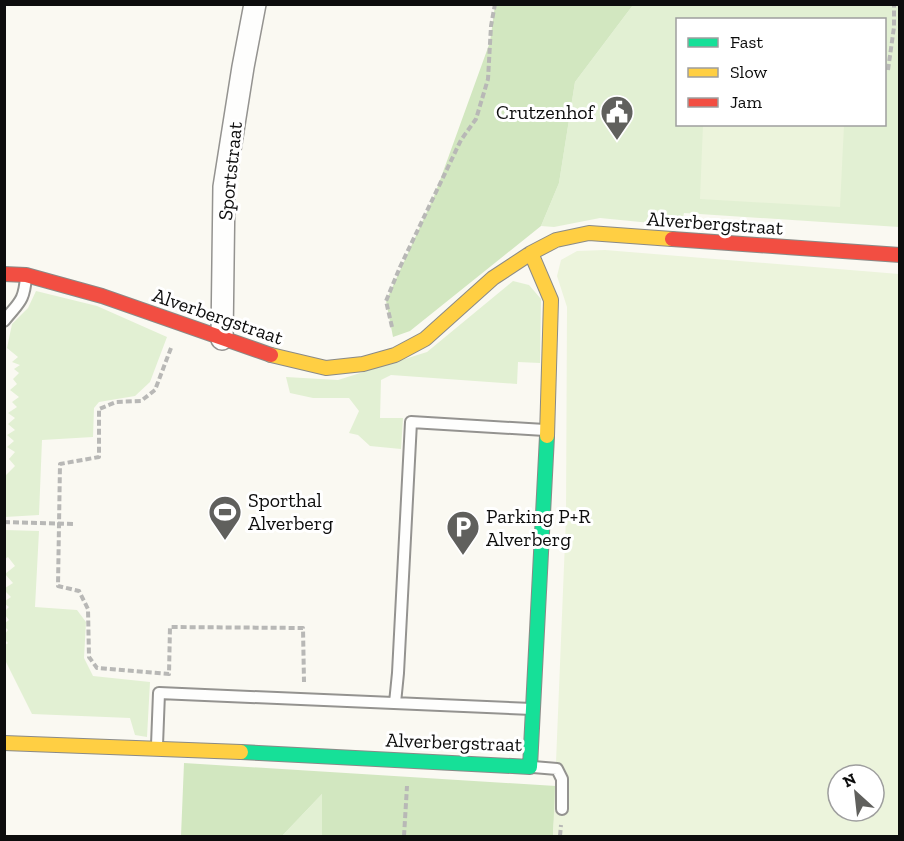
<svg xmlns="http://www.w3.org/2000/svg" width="904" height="841" viewBox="0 0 904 841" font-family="'Zilla Slab',serif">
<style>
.green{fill:#e2f0d3;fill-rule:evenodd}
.forest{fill:#d2e7c0}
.pitch{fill:#ecf4dc;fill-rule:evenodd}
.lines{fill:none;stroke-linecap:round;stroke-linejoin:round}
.lane-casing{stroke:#949390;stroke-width:14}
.street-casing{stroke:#949390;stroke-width:24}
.fast-casing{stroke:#8a8a87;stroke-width:16}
.slow-casing{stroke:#8a8a87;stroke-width:16}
.jam-casing{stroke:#8a8a87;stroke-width:16}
.path{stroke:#b8b8b6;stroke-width:4;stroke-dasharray:6 3;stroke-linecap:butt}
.lane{stroke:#fefefd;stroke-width:10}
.street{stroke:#fefefd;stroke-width:21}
.fast{stroke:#16e098;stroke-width:14}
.slow{stroke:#ffcf43;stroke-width:14}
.jam{stroke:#f24e42;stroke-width:14}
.labels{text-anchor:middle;stroke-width:6;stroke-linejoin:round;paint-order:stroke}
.poi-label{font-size:20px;fill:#0d0d0d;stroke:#fff;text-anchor:start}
.street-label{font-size:20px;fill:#0d0d0d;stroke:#fff}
</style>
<rect width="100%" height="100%" fill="#faf9f2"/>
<!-- green -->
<path class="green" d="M633,5H899V227L684,213L681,226L600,218L554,227L541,226L559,183L575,82ZM678,20H884V124H678Z
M513,281L529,285L541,299L540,363L518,362L517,384L391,375L381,380L380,418H403L401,449L370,446L358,435L349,433L359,411L349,398H313L290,393L286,377L338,380L427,352Z
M36,291L97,306L167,337L150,382L135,396L99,402L94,408L93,437L42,440L39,515L5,517V476L15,466L9,459L15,452L7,447L14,441L7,435L15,430L8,424L15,418L8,413L17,407L12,402L19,397L10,390L17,384L13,379L19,373L14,369L20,365L12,362L18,357L7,348L12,324L28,308Z
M5,530L39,531L35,607L77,610L86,622L84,658L93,676L150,682L147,737L135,735L130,718L32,714L5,660L6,653L5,645L8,643L5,640V634L8,630L5,627V623L9,620L5,615V611L9,607L5,604V601L11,597L5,591V588L13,583L5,574L15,566L8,557L5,559Z
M323,793L322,836H282Z"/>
<!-- forest -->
<path class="forest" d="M495,5H633L575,82L559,183L541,226L410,331L393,337L386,301L435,194L490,42Z
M184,763L556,786L553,836H322V794L282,836H181Z"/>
<!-- pitch -->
<path class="pitch" d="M703,125H844L840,207L700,199Z
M605,250L899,274V836H553L566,517L567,307L557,276L561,260L577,251ZM838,775H874V811H838Z"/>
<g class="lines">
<defs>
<path id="lane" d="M4,321C19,302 24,302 26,277
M395,703L398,673L411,422L545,430
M157,745L159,693L532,709
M533,767L557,769L562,779V809"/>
<path id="street" d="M222,339L224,187L243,67L255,4"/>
<path id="fast" d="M241,752L530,767L547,436"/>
<path id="slow" d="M531,253L551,300L547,436
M271,355L326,368L363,364L395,355L425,339L493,278L531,253L556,240L589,233L672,239
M4,743L241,752"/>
<path id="jam" d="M672,239L900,255
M4,274L26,275L102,296L271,355"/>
</defs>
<!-- lane casing -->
<use href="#lane" class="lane-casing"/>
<!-- street casing -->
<use href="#street" class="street-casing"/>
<!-- fast casing -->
<use href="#fast" class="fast-casing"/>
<!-- slow casing -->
<use href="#slow" class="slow-casing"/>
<!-- jam casing -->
<use href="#jam" class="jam-casing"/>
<!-- path -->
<path class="path" d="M888,70L894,27V4
M392,327L386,301L400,267L461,140L476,119L488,79L491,26L495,4
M171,348L155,390L141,401L116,402L99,409V457L60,464L58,586L79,591L88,609L89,657L97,668L169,674L170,627L303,628L304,682
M4,522L73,524
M404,836L407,786
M560,836L561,825"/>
<!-- lane -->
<use href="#lane" class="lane"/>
<!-- street -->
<use href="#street" class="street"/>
<!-- fast -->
<use href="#fast" class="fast"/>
<!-- slow -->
<use href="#slow" class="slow"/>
<!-- jam -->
<use href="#jam" class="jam"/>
</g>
<!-- icons -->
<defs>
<symbol id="civic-pin" viewBox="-11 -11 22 30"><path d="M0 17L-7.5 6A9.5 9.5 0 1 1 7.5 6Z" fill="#60605d" stroke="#fff"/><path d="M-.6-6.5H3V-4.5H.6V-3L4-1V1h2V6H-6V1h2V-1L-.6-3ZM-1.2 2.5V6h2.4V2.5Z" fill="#fff"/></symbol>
<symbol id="stadium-pin" viewBox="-11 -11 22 30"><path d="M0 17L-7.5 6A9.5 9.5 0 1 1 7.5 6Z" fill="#60605d" stroke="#fff"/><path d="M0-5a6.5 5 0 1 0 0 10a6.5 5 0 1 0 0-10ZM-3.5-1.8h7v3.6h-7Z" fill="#fff"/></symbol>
<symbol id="parking-pin" viewBox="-11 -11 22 30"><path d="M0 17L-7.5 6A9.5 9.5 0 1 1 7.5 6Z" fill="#60605d" stroke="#fff"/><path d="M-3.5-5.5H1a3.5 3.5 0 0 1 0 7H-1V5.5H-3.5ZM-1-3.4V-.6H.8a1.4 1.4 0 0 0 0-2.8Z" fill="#fff"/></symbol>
</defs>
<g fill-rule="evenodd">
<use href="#civic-pin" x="598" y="93" width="38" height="52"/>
<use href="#stadium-pin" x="206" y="493" width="38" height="52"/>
<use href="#parking-pin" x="444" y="508" width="38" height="52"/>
</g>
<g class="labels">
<!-- poi labels -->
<g class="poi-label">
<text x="594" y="119" text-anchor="end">Crutzenhof</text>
<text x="248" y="507">Sporthal<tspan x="248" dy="23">Alverberg</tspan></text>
<text x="486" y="523">Parking P+R<tspan x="486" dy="23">Alverberg</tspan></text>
</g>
<!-- street labels -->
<g class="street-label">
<text transform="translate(230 171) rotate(-84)" y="7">Sportstraat</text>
<text transform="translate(715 223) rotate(4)" y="7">Alverbergstraat</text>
<text transform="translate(218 316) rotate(19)" y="7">Alverbergstraat</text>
<text transform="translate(454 742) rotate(2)" y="7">Alverbergstraat</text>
</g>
</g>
<!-- border -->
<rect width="904" height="841" fill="none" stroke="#0d0d0d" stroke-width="12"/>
<!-- legend -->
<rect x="676" y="18" width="210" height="108" fill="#ffffff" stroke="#9e9e9e" stroke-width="1.5"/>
<rect x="688" y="38" width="30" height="9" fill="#16e098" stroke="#9e9e9e" stroke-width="1.5"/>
<text x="730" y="48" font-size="18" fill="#0d0d0d">Fast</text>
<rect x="688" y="68" width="30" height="9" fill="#ffcf43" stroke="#9e9e9e" stroke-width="1.5"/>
<text x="730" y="78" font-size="18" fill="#0d0d0d">Slow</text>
<rect x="688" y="98" width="30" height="9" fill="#f24e42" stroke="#9e9e9e" stroke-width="1.5"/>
<text x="730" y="108" font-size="18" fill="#0d0d0d">Jam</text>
<!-- north arrow -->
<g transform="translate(856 793) rotate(333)"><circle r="28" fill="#ffffff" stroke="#9e9e9e" stroke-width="1.5"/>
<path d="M0-4.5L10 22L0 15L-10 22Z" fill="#60605d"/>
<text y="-9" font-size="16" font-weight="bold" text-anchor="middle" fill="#0d0d0d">N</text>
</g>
</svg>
